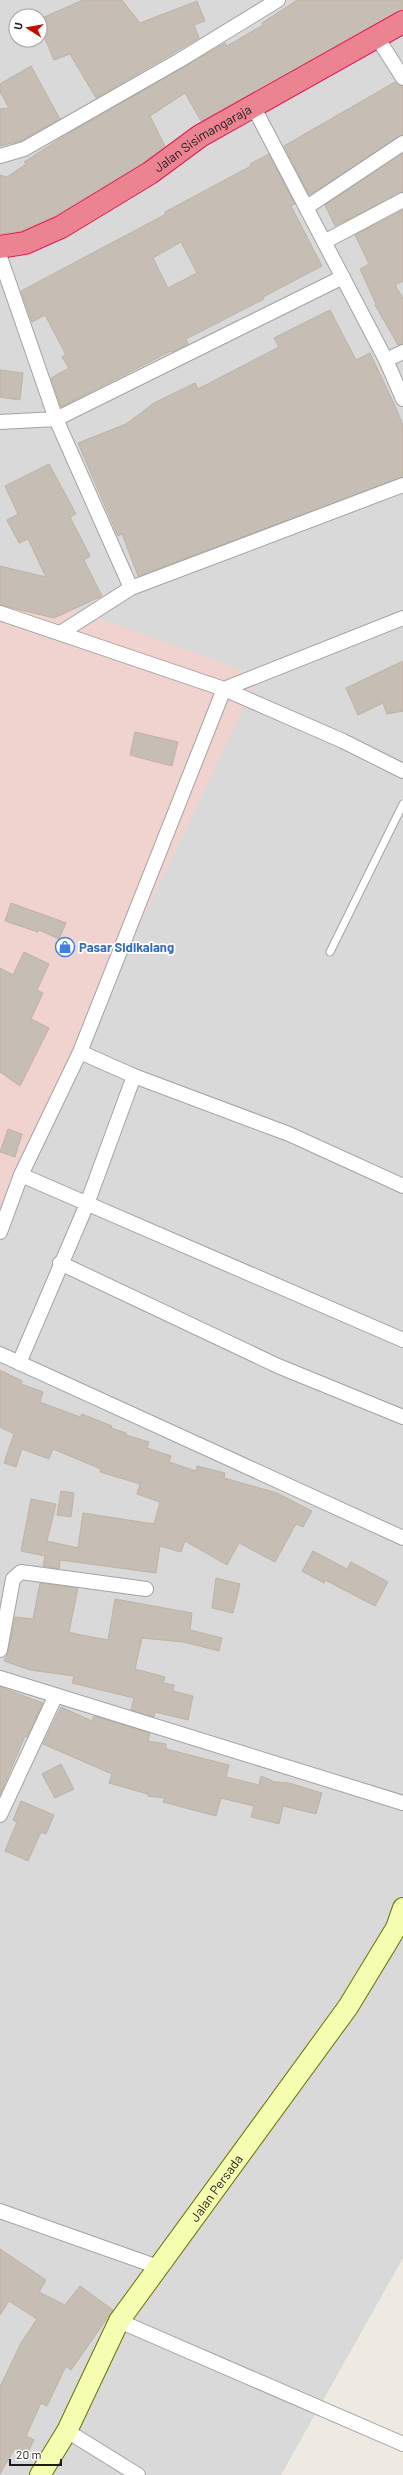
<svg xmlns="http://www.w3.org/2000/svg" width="403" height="2475" viewBox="0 0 403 2475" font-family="Barlow,sans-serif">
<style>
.residential{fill:#dad9d9;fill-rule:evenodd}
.commercial{fill:#f0d2ce}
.building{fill:#c6bdb4;stroke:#c0b1a3;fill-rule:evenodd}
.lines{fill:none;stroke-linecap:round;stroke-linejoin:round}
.lane-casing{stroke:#a3a3a3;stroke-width:9}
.street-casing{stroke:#a3a3a3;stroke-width:16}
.secondary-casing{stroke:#637600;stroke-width:22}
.highway-casing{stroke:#e01a53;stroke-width:24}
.lane{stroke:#fff;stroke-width:7}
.street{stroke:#fff;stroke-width:14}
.secondary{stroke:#f4fdb0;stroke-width:20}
.highway{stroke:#eb8391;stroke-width:22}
.labels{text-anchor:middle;stroke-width:3.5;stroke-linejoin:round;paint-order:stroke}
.street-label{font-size:13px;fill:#1c1c1c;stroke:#fff}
.shop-label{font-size:13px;font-weight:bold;fill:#366cbe;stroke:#fff;text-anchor:start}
</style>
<rect width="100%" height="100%" fill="#eeeae1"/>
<!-- residential -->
<path class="residential" d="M0,0H403V2258L281,2475H0ZM16,16H40V40H16Z"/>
<!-- commercial -->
<path class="commercial" d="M0,583L259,676L0,1218Z"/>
<!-- building -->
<path class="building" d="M83,0H122L140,23L197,1L205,21L194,25L199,38L96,98L70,54L54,60L40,27V19Z
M297,0H403V10L201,121L185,93L150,116L165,146L143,163L55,216L21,231L0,234V175L7,177L26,164L24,162L66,135L225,43L227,46L263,25L262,23Z
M31,66L60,119L21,141L0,146V109L9,108L0,92V84Z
M395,82L403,86V135L309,195L284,146Z
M403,153V192L335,226L325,205Z
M269,154L295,204L291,206L322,266L263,297L264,299L186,339L188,344L172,352L171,351L61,407L51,378L69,368L62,357L66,355L45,315L32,322L21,291L166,214L165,212L251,166L250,164ZM181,242L197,273L168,288L153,258Z
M403,210V281L395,285L403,298V344L398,345L375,305L376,304L360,269L369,264L355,235Z
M330,310L356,360L370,353L396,408L403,425V477L138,576L122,534L118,536L78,443L126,424L154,403L195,383L198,389L279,347L274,338Z
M0,370L23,373L20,400L0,397Z
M49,464L76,514L70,517L90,556L84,560L102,596L54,618L0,605V566L46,577L28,539L19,543L7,520L18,514L5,486Z
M403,661V711L387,714L383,703L358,715L346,688Z
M135,732L178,742L172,766L130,755Z
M11,903L66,923L59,939L39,930L38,932L5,921Z
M24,952L49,964L37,990L43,993L31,1019L49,1028L20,1086L0,1072V968L13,975Z
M8,1129L22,1134L15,1157L0,1152Z
M0,1370L22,1381L21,1384L43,1392L40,1402L80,1417L82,1414L112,1426L111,1428L126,1433V1435L149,1442L147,1448L171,1456L169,1462L196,1471L197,1466L225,1473L224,1478L277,1493L312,1511L303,1527L296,1524L275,1562L239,1543L227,1565L185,1541L181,1552L160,1546L156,1573L60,1560L59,1569L43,1566L45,1556L21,1551L31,1499L56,1504L47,1541L78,1548L83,1513L154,1524L160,1502L137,1494L140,1484L100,1472L101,1469L53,1449L49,1459L22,1449L16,1467L4,1463L14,1434L0,1427Z
M61,1491L74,1493L71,1517L57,1515Z
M313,1551L347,1569L351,1562L388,1582L375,1606L325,1580L324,1583L302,1571Z
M216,1578L240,1584L233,1613L212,1608Z
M40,1583L78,1588L69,1632L76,1634L108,1640L115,1599L192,1613L190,1630L222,1638L219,1651L183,1642L142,1638L135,1669L165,1677L163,1683L174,1685L173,1691L193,1696L188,1720L155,1712L154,1717L131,1710L134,1698L72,1683L74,1676L30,1670L4,1661L8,1652L15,1617L33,1619Z
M0,1687L43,1703L27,1737L25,1736L0,1795Z
M61,1707L92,1721L94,1716L150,1733L148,1741L166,1744V1749L229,1765L226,1777L259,1785L261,1776L275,1782L289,1783L322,1793L316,1814L283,1806L279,1824L251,1817L254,1806L221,1798L216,1816L163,1802L165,1798L148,1796V1794L109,1783L112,1774L43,1744Z
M61,1764L74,1789L55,1798L42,1774Z
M21,1801L54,1815L46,1834L41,1832L28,1861L5,1851L17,1822L13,1820Z
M0,2249L46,2280L39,2292L65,2305L80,2286L113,2310L71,2370L66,2366L47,2406L41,2403L26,2436L34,2440L27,2454L15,2448L0,2474V2387L21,2343L37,2319L9,2301L0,2315Z"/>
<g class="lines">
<defs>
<path id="lane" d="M330,952L403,804"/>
<path id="street" d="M380,42L403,78
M253,106L386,360L403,399
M0,156L24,149L180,60L278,0
M307,207L403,143
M324,242L403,200
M0,257L56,419L131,588
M386,360L403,352
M0,422L56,419L343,277
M0,613L224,689L343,741L403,771
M62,632L131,588L403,485
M80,1052L134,1076L289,1134L403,1186
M21,1175L403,1340
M0,1232L21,1175L80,1052L224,689L403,618
M60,1263L278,1366L403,1417
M0,1354L403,1538
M19,1363L87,1204L134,1076
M0,1650L13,1579L21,1572L146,1589
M0,1678L403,1803
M0,1815L56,1695
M0,2211L158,2267
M119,2321L403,2444
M67,2431L138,2475"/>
<g id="secondary">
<path id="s1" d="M40,2475L67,2431L119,2321L348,2007L396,1928L403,1908"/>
</g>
<g id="highway">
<path id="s2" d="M0,247L25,243L61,227L150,173L200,136L403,22"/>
</g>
</defs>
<!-- lane casing -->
<use href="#lane" class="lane-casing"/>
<!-- street casing -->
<use href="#street" class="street-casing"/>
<!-- secondary casing -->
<use href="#secondary" class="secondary-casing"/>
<!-- highway casing -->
<use href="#highway" class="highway-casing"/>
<!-- lane -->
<use href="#lane" class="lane"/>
<!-- street -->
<use href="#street" class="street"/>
<!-- secondary -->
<use href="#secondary" class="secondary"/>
<!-- highway -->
<use href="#highway" class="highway"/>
</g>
<!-- icons -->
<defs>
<symbol id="shop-ring" viewBox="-11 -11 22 22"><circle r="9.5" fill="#fff" stroke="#3f7fe0" stroke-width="1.5"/><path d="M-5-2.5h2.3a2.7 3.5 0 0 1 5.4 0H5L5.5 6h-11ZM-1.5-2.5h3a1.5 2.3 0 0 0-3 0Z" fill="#3f7fe0"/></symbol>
</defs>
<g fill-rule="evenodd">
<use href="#shop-ring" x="54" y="936" width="22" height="22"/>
</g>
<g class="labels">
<!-- street labels -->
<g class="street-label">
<text dy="5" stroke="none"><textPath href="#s2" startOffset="232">Jalan Sisimangaraja</textPath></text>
<text dy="5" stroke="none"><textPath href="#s1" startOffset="338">Jalan Persada</textPath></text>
</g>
<!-- shop labels -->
<g class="shop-label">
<text x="79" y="952">Pasar Sidikalang</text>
</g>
</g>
<!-- north arrow -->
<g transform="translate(28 28) rotate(281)"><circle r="19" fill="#ffffff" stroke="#a4a4a4"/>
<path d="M0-3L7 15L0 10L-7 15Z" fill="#c80b00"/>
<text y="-6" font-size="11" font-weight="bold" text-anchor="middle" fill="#1c1c1c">U</text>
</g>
<!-- scale -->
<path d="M10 2459v6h51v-6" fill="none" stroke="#1c1c1c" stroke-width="2"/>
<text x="16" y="2459" font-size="12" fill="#1c1c1c" stroke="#ffffff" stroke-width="3" paint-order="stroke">20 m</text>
</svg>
